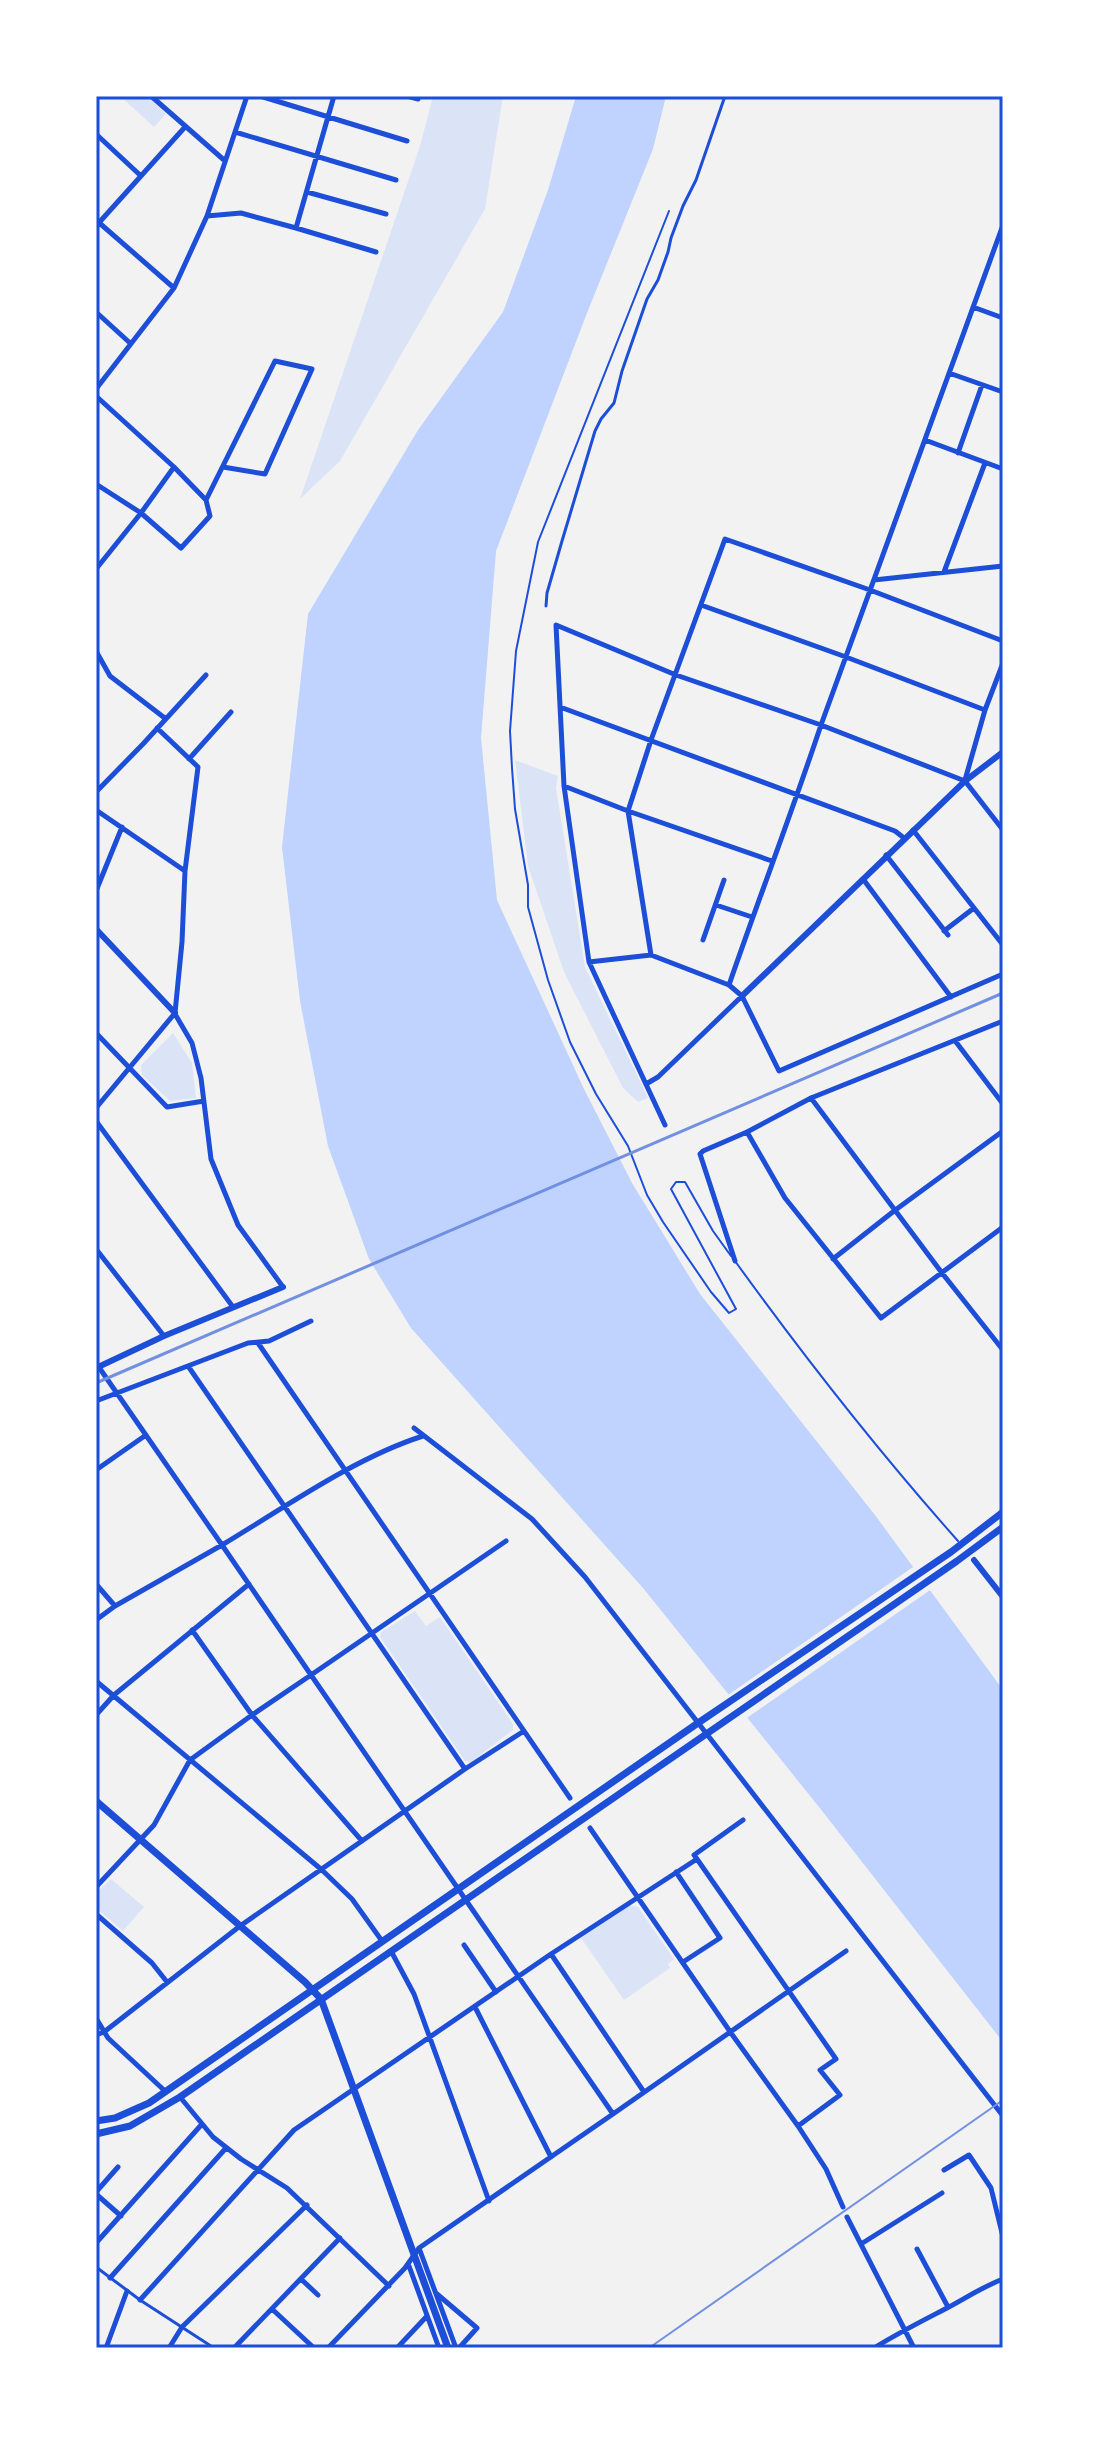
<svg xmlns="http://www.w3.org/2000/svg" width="1099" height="2444" viewBox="0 0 1099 2444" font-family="Mulish,sans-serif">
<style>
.green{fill:#dbe4f7}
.water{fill:#bfd3fe}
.pier{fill:#f2f2f2}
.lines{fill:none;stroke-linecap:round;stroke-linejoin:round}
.service{stroke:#1d4ed8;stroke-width:2}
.pedestrian{stroke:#1d4ed8;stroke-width:3}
.minor{stroke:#1d4ed8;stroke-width:5}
.tertiary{stroke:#1d4ed8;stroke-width:6}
.primary{stroke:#1d4ed8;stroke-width:7}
.tram{stroke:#7290e2;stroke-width:2}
.rail{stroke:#7290e2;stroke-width:3}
.neatline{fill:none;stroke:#1d4ed8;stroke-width:3}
</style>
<rect width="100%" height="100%" fill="#f2f2f2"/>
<!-- green -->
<path class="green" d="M120,96H147L166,114L154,127Z
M433,96H503L485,209L340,461L300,499L420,146Z
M515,760L558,776L556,788L585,967L648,1098L638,1102L623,1088L564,972L528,866Z
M173,1033L192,1063L196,1098L170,1101L142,1075L141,1065Z
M415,1611L426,1626L440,1617L513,1724V1730L471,1762L465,1761L380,1637L381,1632Z
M111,1879L144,1907L123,1931L96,1908V1893Z
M629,1905L638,1907L674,1959L668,1964L670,1968L624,2000L581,1938Z"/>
<!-- water -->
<path class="water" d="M576,96H666L653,149L587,313L496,551L481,738L497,900L583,1087L632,1183L700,1294L875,1515L1003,1690V2042L819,1807L643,1588L411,1328L369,1259L328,1146L300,1001L282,847L308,614L418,430L503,312L548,190Z"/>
<!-- pier -->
<path class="pier" d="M916,1565L933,1588L744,1720L725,1697Z"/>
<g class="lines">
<!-- service -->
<path class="service" d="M669,211L538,542L516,651L510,731L512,768L515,809L528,885V907L548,980L570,1042L596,1094L628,1146L647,1195L663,1222L711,1292L729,1313L736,1309L671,1189L676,1182H685L713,1231L731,1256
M735,1261C805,1358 879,1452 958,1541"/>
<!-- pedestrian -->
<path class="pedestrian" d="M546,606L547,593L562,541L595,431L601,419L614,403L622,371L647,299L658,280L668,252L671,238L683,206L696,180L725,96
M96,2267L140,2300L214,2348"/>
<!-- minor -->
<path class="minor" d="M151,96L224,160
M260,96L407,141
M407,96L418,99
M235,132L396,180
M96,134L141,176
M307,192L386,214
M207,216L241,213L296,228L334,96
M96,220L174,288
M96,226L185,127
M296,228L376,252
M973,307L1003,318
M96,312L130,343
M949,373L1003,392
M96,389L174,288L207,216L247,96
M96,396L174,467L141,513L96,569
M925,440L1003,469
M958,453L982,385
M174,467L206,500L275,361L312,369L265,474L223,467
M96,484L141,513L181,548L210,516L206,500
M944,572L985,463
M874,580L1003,566
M701,605L846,657L985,710
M1003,641L870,590L725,539L651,740L628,811L651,955L729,985L742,996L779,1071L1003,974
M96,651L110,676L166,719
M560,707L895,831L904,838
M189,759L231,712
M965,780L985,710L1003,663
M564,786L628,811L772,861
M96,792L143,744L206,675
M96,810L185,871
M913,830L1003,945
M886,855L948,935
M863,879L951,997
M96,891L122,827
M716,905L752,917
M944,931L974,908
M703,940L724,880
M589,962L651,955
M729,985C759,898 792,812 821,725L1003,225
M175,1014L192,1043L201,1078L211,1159L238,1225L283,1287
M96,1033L167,1107L204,1101
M956,1042L1003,1104
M646,1084L658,1077L742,996
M811,1098L942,1273L1003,1350
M96,1108L175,1013L182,942L185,871L198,767L157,728
M96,1121L233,1307
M665,1125L589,962L564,786L556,625L676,675L821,725L965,781L1003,830
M747,1132L785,1198L881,1318L1003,1227
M96,1249L164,1336
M833,1259L894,1211L1003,1131
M735,1261L700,1154L703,1151L747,1132L811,1098L1003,1021
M258,1343L570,1798
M96,1363L222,1545C284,1508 354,1458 423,1436
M188,1366L465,1769
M96,1401L248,1343L269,1341L311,1321
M414,1428L532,1519L585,1577L1003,2116
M96,1470L146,1435
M96,1584L115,1606
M96,1620L115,1606L222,1545L311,1675L506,1541
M192,1630L252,1715L311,1675L613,2114L419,2248L405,2268L328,2348
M96,1681L322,1870L352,1899L382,1941
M96,1715L114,1695L249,1584
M590,1828L731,2033L798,2126L826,2169L843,2207
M697,1859L836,2059L820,2070L840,2095L798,2126
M676,1872L720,1938L683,1962
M96,1887L154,1825L190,1760L252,1715L362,1841
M96,1914L152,1963L167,1982
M464,1945L496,1992
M391,1951L414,1994L489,2201
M551,1954L644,2092
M475,2007L551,2157
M96,2018L108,2038L166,2092
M96,2035L104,2032L240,1926L465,1769L524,1731
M180,2097L213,2137L241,2159L287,2188L389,2286
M613,2114L846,1951
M944,2170L969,2155L991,2188L1003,2237
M96,2192L118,2167
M96,2194L121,2216
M847,2217L914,2348
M96,2243L202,2124
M861,2244L942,2193
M419,2248L456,2348
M917,2249L948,2307
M409,2266L439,2348
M110,2278L226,2148
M301,2279L318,2295
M437,2294L477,2328L459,2348
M140,2300L294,2130L551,1954L697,1859L694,1855L743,1820
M272,2309L314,2348
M106,2348L127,2291
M169,2348L182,2327L307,2205
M234,2348L340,2238
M397,2348L427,2316
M874,2348C898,2333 922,2321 947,2308C966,2298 982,2287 1003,2279"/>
<!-- tertiary -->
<path class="tertiary" d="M96,929L175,1013
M742,996L965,781L1003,752
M96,1368L164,1336L283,1287
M974,1560L1003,1597"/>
<!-- primary -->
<path class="primary" d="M96,1801L305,1982L321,1999L448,2348
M96,2121L115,2118L149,2103L698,1723L951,1552L1003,1512
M96,2134L130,2126L180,2097L957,1561L1003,1527"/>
<!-- tram -->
<path class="tram" d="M649,2348L1003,2100"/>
<!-- rail -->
<path class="rail" d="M96,1383L1003,993"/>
</g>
<!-- border -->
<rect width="1099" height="2444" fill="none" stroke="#ffffff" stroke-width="196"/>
<rect x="98" y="98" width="903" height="2248" class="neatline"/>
</svg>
